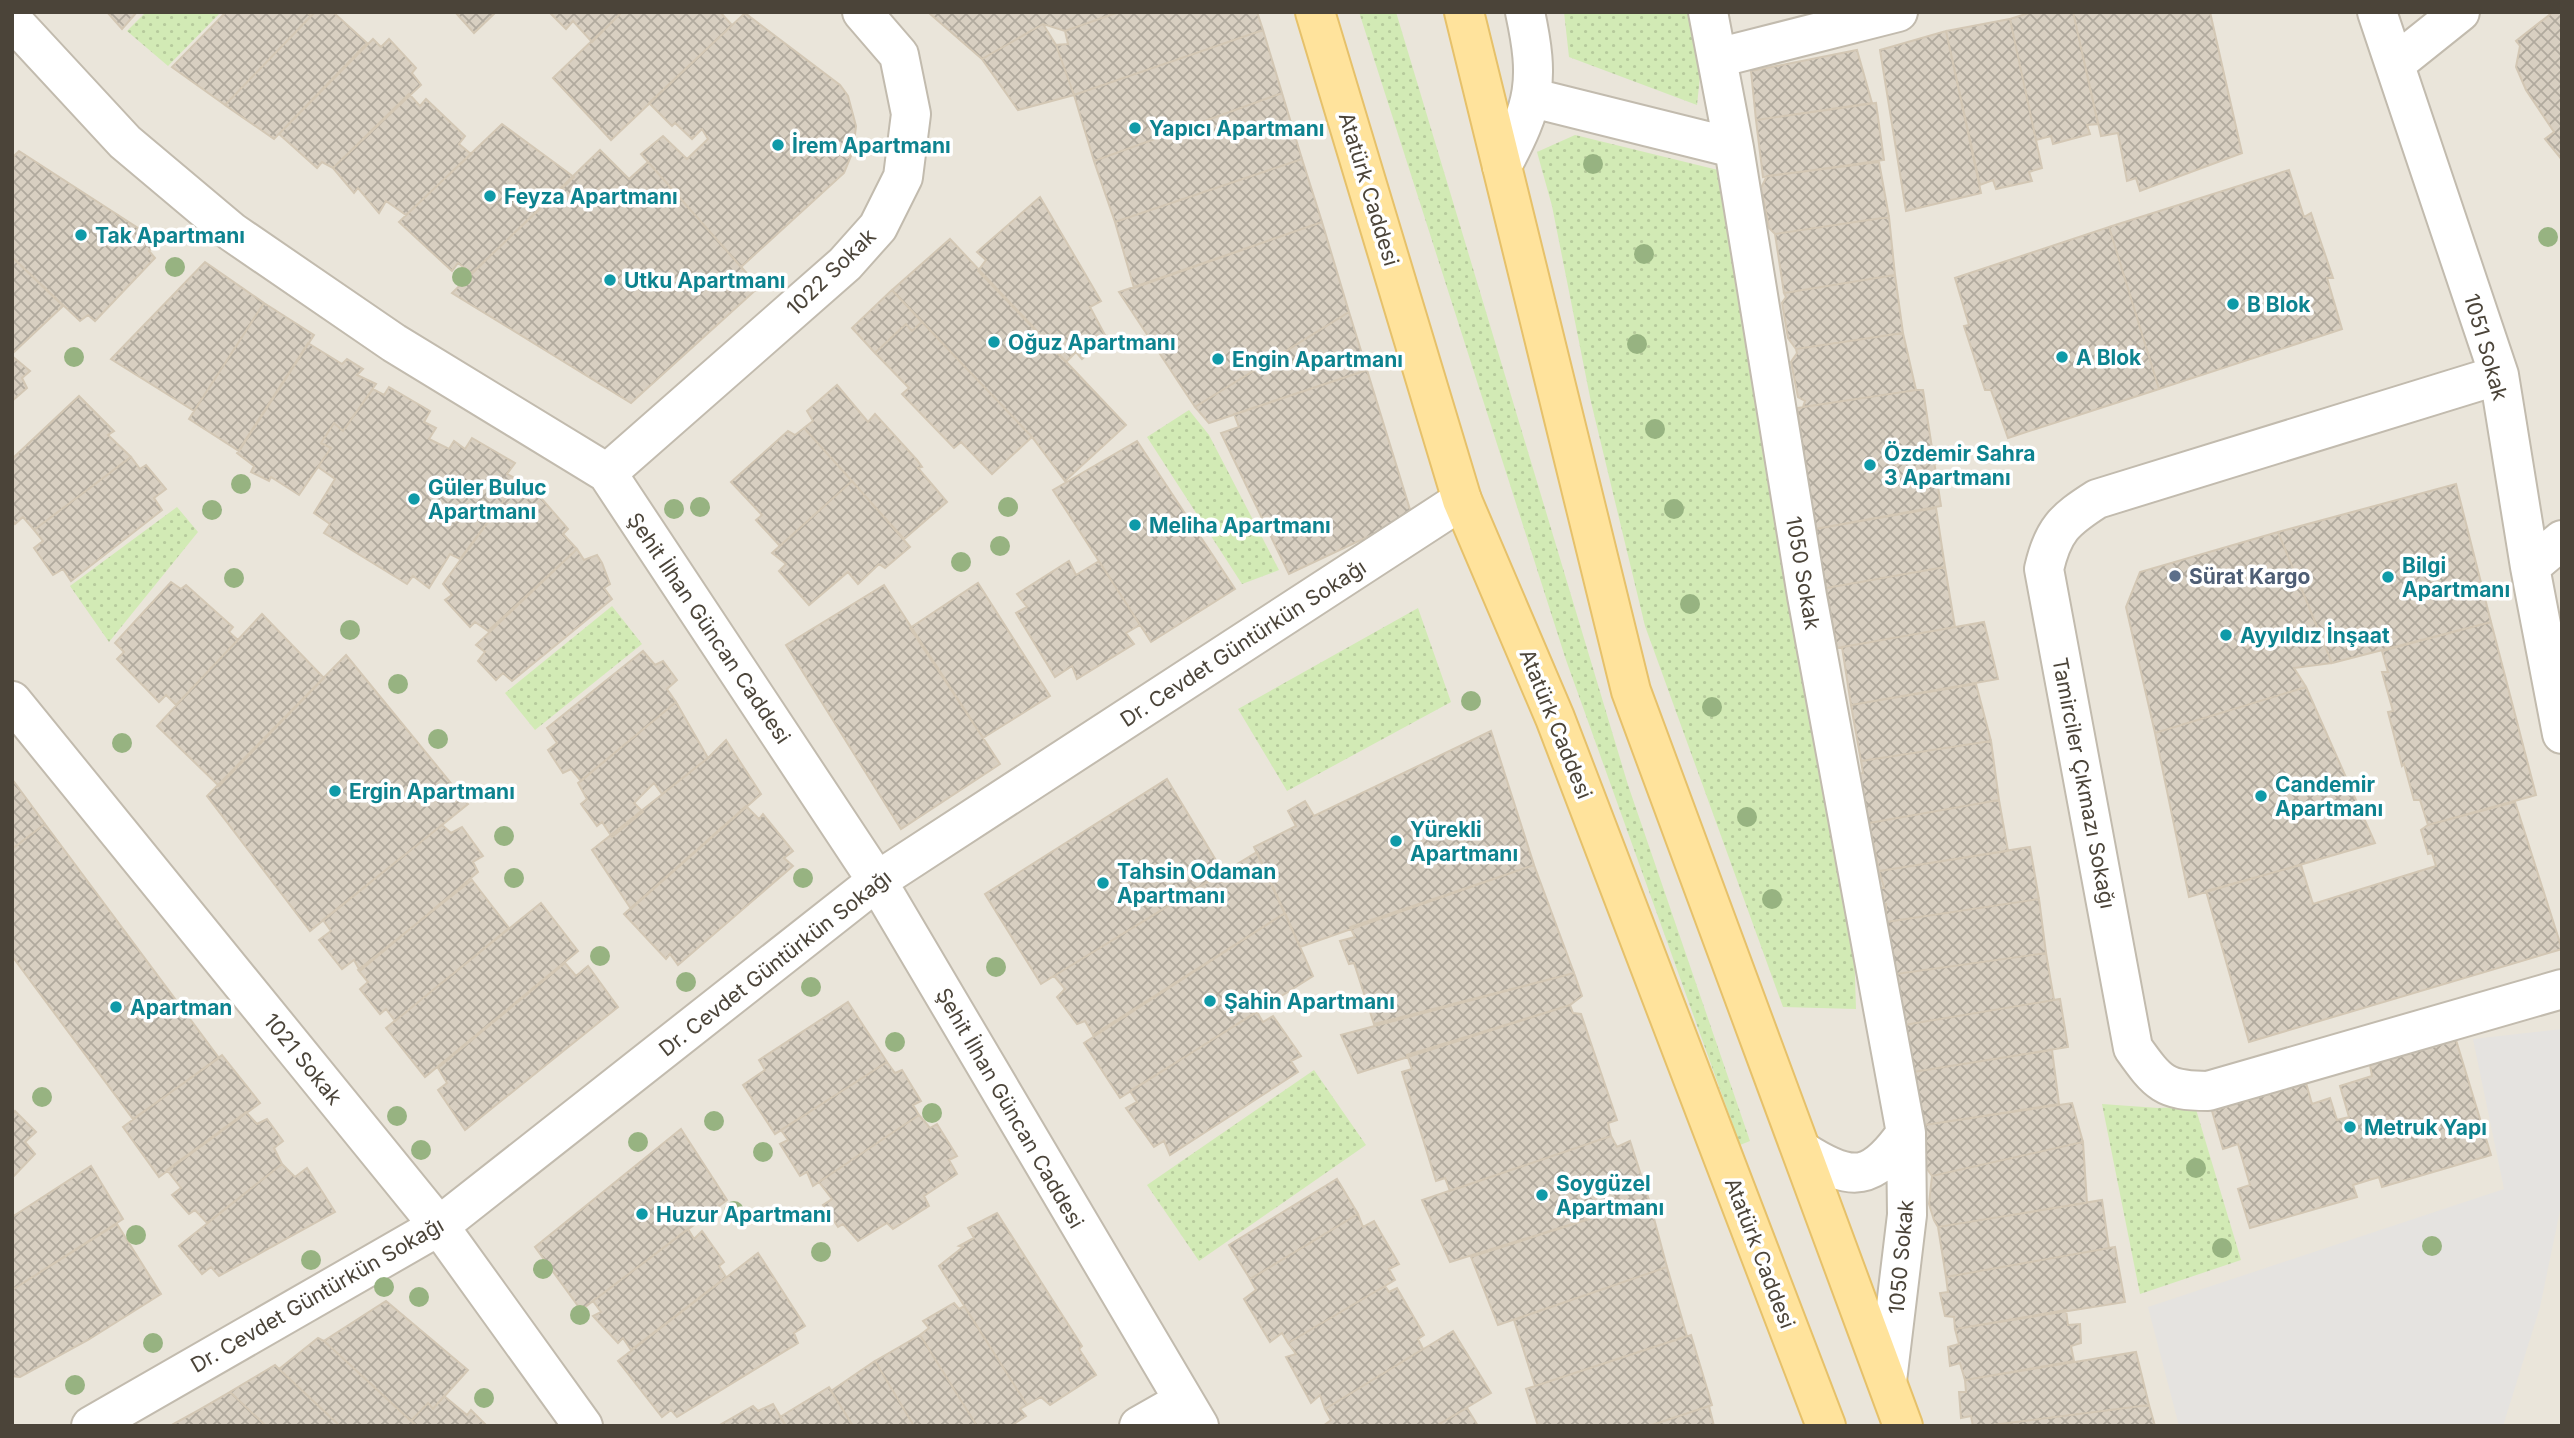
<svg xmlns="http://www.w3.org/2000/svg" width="2574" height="1438" font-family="Inter,sans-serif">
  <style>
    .residential { fill: #eae5da }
    .green { fill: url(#green-dots) }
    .parking { fill: #e5e3e0 }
    .building { fill: url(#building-cross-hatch); stroke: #d3c7b4; stroke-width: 2 }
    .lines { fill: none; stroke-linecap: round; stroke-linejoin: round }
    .minor-casing { stroke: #c2bbae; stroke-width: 42 }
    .major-casing { stroke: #e6c16a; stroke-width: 42 }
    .minor { stroke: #fff; stroke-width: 38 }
    .major { stroke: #ffe39c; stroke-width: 38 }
    .tree { fill: #97b381 }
    .culture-dot { fill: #0f9aa8; stroke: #fff; stroke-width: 2.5 }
    .service-dot { fill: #5c6f8a; stroke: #fff; stroke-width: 2.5 }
    .labels { text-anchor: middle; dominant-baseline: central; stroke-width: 7; stroke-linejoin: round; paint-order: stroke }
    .culture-label { font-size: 21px; font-weight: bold; fill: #0d838f; stroke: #fff; text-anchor: start }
    .street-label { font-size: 21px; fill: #4b4439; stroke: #fff }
    .service-label { font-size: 21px; font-weight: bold; fill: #4e5e75; stroke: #fff; text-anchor: start }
  </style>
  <defs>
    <pattern id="green-dots" width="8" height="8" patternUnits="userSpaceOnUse" patternTransform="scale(1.75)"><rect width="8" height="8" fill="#d2eab5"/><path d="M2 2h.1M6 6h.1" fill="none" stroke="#b6ca9c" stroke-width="1.8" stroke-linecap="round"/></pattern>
    <pattern id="building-cross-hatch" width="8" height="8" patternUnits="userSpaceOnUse" patternTransform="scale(1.75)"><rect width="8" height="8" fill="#d8cfc1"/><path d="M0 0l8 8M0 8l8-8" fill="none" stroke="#b1aa9e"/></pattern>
  </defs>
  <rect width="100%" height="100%" fill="#f6f3ec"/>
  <path class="residential" d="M12,12H2562V1426H12Z"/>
  <path class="green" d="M146,12H221L168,66L127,31Z
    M1359,12H1396L1628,785L1750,1141L1740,1145L1566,660Z
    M1564,12H1694L1703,48L1697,105L1569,57Z
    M1575,135L1718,170L1852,883L1856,1009L1783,1007L1645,626L1591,402L1552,206L1537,152Z
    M1189,410L1209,435L1279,570L1242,584L1147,437Z
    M177,507L198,532L109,642L70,586Z
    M612,606L642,644L535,730L505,693Z
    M1418,608L1451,702L1287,791L1238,709Z
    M1314,1070L1366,1145L1199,1261L1147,1185Z
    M2102,1104L2158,1108L2195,1106L2241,1260L2140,1294Z"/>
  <path class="parking" d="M2562,1029V1201L2540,1307L2503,1426H2179L2148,1307L2504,1189L2473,1039Z"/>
  <path class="building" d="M107,12H137L122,29Z
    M226,12H306L311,16L225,105L172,67Z
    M315,12H333L367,43L274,139L225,105Z
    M455,12H496L474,33Z
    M549,12H622L592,42L573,21L566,29Z
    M622,12H720L732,25L611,140L553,78Z
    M1119,12L1065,31L1043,24L982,59L929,13Z
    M1119,12H1257L1263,30L1074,95L1056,45L1068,44L1065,31Z
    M2032,12H2073L2098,124L2087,125L2090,134L2053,144L2051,136L2036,140L2010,19Z
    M2073,12H2210L2242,153L2140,191L2136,178L2127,181L2118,133L2101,136Z
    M2553,12H2562V160L2545,139L2554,132L2526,90L2516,67L2520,46L2516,41Z
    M745,13L840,85L848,96L856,126L853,151L844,173L741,267L641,154L663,136L687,159L708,139L702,129L692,139L675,123L672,126L649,103Z
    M2010,19L2042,168L2029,172L2032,181L1996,189L1993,180L1980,185L1946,31Z
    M1043,24L1056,45L1074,95L1018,110L982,59Z
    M1263,30L1282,93L1094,161L1074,95Z
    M1946,31L1981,193L1906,211L1880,50Z
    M373,39L381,47L389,39L416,68L412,73L421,85L333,168L322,162L317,168L279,134Z
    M1857,50L1872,103L1756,120L1751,71Z
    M1282,93L1302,159L1115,222L1094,161Z
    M409,94L420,106L426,99L465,136L459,144L471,154L406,215L386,201L379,213L358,188L354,193L333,168Z
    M1876,103L1884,160L1763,177L1756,120Z
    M502,124L574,177L477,268L471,273L458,263L452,271L399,222Z
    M600,150L629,179L648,162L759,287L631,403L452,293Z
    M19,151L158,241L149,251L155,258L95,321L88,315L80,321L12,257V158Z
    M1302,159L1322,222L1134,288L1115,222Z
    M1879,162L1889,217L1775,234L1769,228L1761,188L1767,176Z
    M2289,170L2304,217L2311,213L2333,278H2327L2342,329L2159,389L2109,227Z
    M1040,197L1101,301L1090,307L1106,337L1082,359L1076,352L1066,362L978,271L986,260L977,252Z
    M1889,217L1895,275L1784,293L1775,234Z
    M1322,222L1349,312L1195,407L1119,292Z
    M2109,227L2159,389L2008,438L1991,390H1985L1964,326L1969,325L1955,278Z
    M950,239L1126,425L1065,481L1032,437L892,290Z
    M12,257L63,306L12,354Z
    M205,262L264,303L194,411L111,359Z
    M1895,275L1903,333L1796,349L1788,338L1782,303L1786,297L1784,293Z
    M892,290L922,322L912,331L906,324L875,353L852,328Z
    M264,303L314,335L239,451L189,419Z
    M1349,312L1367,370L1209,423L1195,407Z
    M922,322L1032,437L992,474L961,442L954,448L902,394L909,388L875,353L906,324L912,331Z
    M1903,333L1916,390L1803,407L1805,401L1798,397L1791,362L1797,353L1796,349Z
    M308,343L342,364L347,359L363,369L357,375L376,384L343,431L334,423L321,443L331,448L299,495L271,477L269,481L251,472L254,466L237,453Z
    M12,356L30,371L22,378L27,388L12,401Z
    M1367,370L1412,516L1289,574L1221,433L1239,427L1234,414Z
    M837,385L868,422L875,414L917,460L922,467L918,468L947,502L904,539L804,428L813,421L807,411Z
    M389,387L430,411L424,422L436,428L429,439L449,449L454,441L465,449L472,438L515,463L507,474L519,480L460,559L450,554L429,588L413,576L407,584L324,533L330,524L314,513L335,479L318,467L331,448L321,443L334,423L343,431L373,389L384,395Z
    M1916,390H1923L1941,506L1815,529L1797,408Z
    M79,396L114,431L108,435L131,457L34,530L23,517L15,524L12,520V459Z
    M804,428L852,481L780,546L756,520L762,515L731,482L788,431L795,435Z
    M1137,441L1235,589L1151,642L1053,490Z
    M131,457L140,469L146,465L166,489L154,498L162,510L71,581L63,569L53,575L34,548L43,541L34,530Z
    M852,481L910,547L885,568L879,564L858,584L848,572L809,605L779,571L786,564L772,553Z
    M2456,484L2491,622L2332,663L2278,532Z
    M515,485L527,499L535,491L568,529L563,534L577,549L488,631L475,622L470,627L445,600L452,595L443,584Z
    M1936,508L1945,567L1826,588L1815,529Z
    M2278,532L2332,663L2294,668L2306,687L2155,733L2126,607L2140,572Z
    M577,549L584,560L597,555L602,563L610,584L604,588L612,599L512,681L503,673L496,680L478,661L485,652L476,645Z
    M1069,561L1076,575L1099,561L1140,625L1126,633L1134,644L1077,679L1072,666L1055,677L1016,613L1027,607L1017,594Z
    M1945,567L1955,627L1837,648L1826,588Z
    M171,582L181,589L186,585L233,627L229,632L238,640L176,705L166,695L159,702L117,659L124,652L115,643Z
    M978,583L1050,696L983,738L910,628Z
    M884,585L1000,764L901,829L786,645Z
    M262,614L324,678L219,786L157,726Z
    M1984,622L1998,679L1851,705L1842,647Z
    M2491,622L2536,795L2428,825L2420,800H2414L2404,764L2402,766L2388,712L2393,711L2382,672H2388L2382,651Z
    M643,651L655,665L663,661L677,680L667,689L676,702L581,781L571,769L563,773L548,750L557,743L547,728Z
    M346,655L468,804L310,931L207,796Z
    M1976,684L1991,741L1861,761L1851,705Z
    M2306,687L2375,843L2189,897L2155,733Z
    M676,702L708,758L662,794L654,783L634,803L643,812L612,837L602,822L597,826L581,804L587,799L578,783Z
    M1491,731L1534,865L1300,947L1254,847L1296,826L1288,811L1305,801L1314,816Z
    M726,740L761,794L631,909L592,850L708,758Z
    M1991,741L1999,800L1869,823L1858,774L1863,773L1861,761Z
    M12,779L45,824L12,849Z
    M1167,779L1223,872L1041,984L985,894Z
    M1999,800L2008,851L1879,871L1869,823Z
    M2515,802L2562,949L2249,1042L2206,891L2301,865L2313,904L2436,866L2432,853L2428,854L2421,830L2428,825Z
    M746,806L759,819L763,814L793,851L784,858L793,866L678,965L670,954L666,959L624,914Z
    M45,824L219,1058L133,1119L12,956V849Z
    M442,825L451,833L462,827L483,856L473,862L478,872L360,971L354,960L342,969L319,940L331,931L323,920Z
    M2030,847L2039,899L1886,922V904H1879L1876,888H1884L1879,871Z
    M1257,852L1285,913L1093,1035L1085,1021L1077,1024L1057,997L1065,989L1054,976Z
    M1534,865L1574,973L1374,1024L1354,963L1349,964L1340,941L1355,937L1350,927Z
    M472,880L509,928L395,1021L386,1009L380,1014L360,989L368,982L358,970Z
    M2039,899L2046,953L1896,974L1884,932L1889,931L1886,922Z
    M541,903L578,951L425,1077L386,1028Z
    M1285,913L1313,976L1120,1098L1084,1043Z
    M2046,953L2054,1000L1904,1025L1896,974Z
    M565,963L576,976L588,966L618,1007L465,1130L438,1090L447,1083L438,1068Z
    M1574,973L1582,996L1570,1005L1358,1073L1341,1035Z
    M2060,999L2068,1047L1913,1072L1904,1025Z
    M848,1002L887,1062L775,1134L743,1085L765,1070L759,1060Z
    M1570,1005L1573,1013L1581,1014L1617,1120L1608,1123L1611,1136L1450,1191L1445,1178L1436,1181L1402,1072L1412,1069L1407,1055Z
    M1257,1012L1263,1022L1273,1016L1301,1056L1291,1061L1298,1072L1170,1155L1164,1141L1154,1147L1126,1108L1137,1102L1130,1091Z
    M2456,1040L2491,1155L2382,1187L2379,1177L2353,1185L2357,1197L2250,1228L2238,1189L2250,1185L2238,1144L2223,1149L2212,1111L2306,1083L2312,1104L2330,1098L2337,1120L2349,1117L2340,1086L2372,1076L2370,1065Z
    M2052,1050L2059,1104L1918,1126L1913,1072Z
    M222,1055L260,1103L159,1177L123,1127Z
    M887,1062L895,1073L902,1070L921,1101L913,1105L919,1115L813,1186L807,1172L800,1176L780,1144L788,1140L781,1130Z
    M2072,1103L2083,1142L1932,1176L1925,1166L1918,1126Z
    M15,1111L36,1132L25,1142L35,1154L12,1178V1114Z
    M246,1112L257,1124L267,1119L283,1141L274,1148L282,1164L207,1223L195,1210L189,1214L172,1195L181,1188L167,1170Z
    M919,1115L930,1128L937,1124L957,1156L949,1160L957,1174L924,1196L929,1206L893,1229L887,1223L858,1241L843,1224L838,1227L823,1205L832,1199L819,1182Z
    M681,1129L727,1200L581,1310L535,1247Z
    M1611,1136L1617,1147L1630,1141L1649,1200L1450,1262L1422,1200Z
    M2083,1142L2087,1203L1938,1227L1934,1220L1929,1204L1932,1176Z
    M282,1164L295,1177L307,1168L335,1212L219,1276L211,1267L202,1274L179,1246Z
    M91,1166L123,1219L12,1290V1217Z
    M1337,1179L1358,1214L1250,1279L1229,1245Z
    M1649,1200L1667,1267L1498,1325L1471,1257Z
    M2102,1200L2109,1248L1946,1277L1938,1227Z
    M997,1213L1082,1346L1079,1349L1096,1375L1050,1405L1041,1397L1027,1405L939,1266L963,1247L959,1246L974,1238L968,1228Z
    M1358,1214L1363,1227L1374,1221L1399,1264L1389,1269L1395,1280L1288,1343L1282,1333L1270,1342L1244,1299L1256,1290L1250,1279Z
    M117,1224L161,1294L88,1340L20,1377L12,1376V1290Z
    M688,1229L694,1239L702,1231L724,1262L719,1266L726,1277L631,1350L623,1338L618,1343L593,1316L601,1312L593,1301Z
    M2115,1247L2125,1302L1955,1329L1954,1317L1945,1316L1940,1293L1948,1292L1946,1277Z
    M758,1253L805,1326L794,1333L798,1343L677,1417L671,1410L662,1417L618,1361Z
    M1667,1267L1687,1336L1535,1386L1514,1320Z
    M1385,1286L1389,1292L1397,1288L1424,1335L1418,1339L1423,1349L1325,1409L1320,1395L1311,1403L1286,1357L1296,1354L1288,1343Z
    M386,1301L468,1370L433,1409L428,1403L411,1421L324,1341Z
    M954,1303L959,1309L964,1306L1027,1405L1020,1409L1026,1416L1011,1426H977L920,1335L929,1328L923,1321Z
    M2066,1310L2068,1325L2080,1324L2081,1343L2071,1346L2074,1361L1965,1380L1960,1363L1950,1366L1948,1347L1959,1344L1955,1329Z
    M1453,1331L1491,1393L1436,1426H1323L1331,1420L1325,1409Z
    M920,1335L977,1426H914L875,1361Z
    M1691,1335L1712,1405L1649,1426H1538L1526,1389Z
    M318,1338L324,1341L417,1426H340L279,1369Z
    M2136,1352L2149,1405L1984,1426H1973L1971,1416L1961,1418L1959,1392H1966L1965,1380Z
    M875,1361L914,1426H853L831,1391Z
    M275,1365L279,1369L340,1426H266L230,1392Z
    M829,1387L853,1426H786L780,1417Z
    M230,1392L266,1426H170L199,1410Z
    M444,1396L467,1415L471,1410L487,1426H417L411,1421L428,1403L433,1409Z
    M773,1404L786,1426H718L753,1406L758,1411Z
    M2149,1405L2155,1426H1984Z
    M1709,1406L1714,1426H1649Z
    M1467,1408L1478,1426H1436Z"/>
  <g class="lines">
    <defs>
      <path id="minor" d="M1708,12L1734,148L1807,596L1906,1133L1907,1215L1887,1381
        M2377,12L2499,375L2530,567L2562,734
        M12,20L125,142L232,232L394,343L607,473L877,881L1199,1426
        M1717,58L1898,12
        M2395,64L2460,12
        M1533,98L1734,148
        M1502,166C1535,105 1540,81 1525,12
        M2499,375L2097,499C2064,520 2053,530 2044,569L2133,1048C2158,1083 2164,1091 2208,1091L2562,989
        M607,473L845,264L878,227L903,177L911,114L899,55L862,12
        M2530,567L2562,540
        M12,701L439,1226L583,1426
        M1804,1152C1853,1183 1872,1181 1906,1133
        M91,1426L439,1226L877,881L1462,500
        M1139,1426L1183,1401"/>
      <path id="major" d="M1315,12L1462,500L1555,718L1826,1426
        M1464,12L1631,691L1903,1426"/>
    </defs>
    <use href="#minor" class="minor-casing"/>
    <use href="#major" class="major-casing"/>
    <use href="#minor" class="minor"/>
    <use href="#major" class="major"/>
  </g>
  <g class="tree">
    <circle cx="1593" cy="164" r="10"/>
    <circle cx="2548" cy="237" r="10"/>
    <circle cx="1644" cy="254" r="10"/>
    <circle cx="175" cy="267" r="10"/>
    <circle cx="462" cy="277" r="10"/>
    <circle cx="1637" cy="344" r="10"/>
    <circle cx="74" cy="357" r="10"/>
    <circle cx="1655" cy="429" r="10"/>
    <circle cx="241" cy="484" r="10"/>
    <circle cx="700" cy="507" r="10"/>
    <circle cx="1008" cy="507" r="10"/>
    <circle cx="674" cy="509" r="10"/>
    <circle cx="1674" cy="509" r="10"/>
    <circle cx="212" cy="510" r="10"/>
    <circle cx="1000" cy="546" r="10"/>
    <circle cx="961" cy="562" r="10"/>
    <circle cx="234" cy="578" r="10"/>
    <circle cx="1690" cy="604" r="10"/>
    <circle cx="350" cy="630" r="10"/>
    <circle cx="398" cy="684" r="10"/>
    <circle cx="1471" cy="701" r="10"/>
    <circle cx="1712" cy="707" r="10"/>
    <circle cx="438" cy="739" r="10"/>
    <circle cx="122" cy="743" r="10"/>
    <circle cx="1747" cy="817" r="10"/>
    <circle cx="504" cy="836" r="10"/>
    <circle cx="514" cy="878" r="10"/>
    <circle cx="803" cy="878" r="10"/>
    <circle cx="1772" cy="899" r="10"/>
    <circle cx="600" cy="956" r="10"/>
    <circle cx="996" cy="967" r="10"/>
    <circle cx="686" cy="982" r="10"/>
    <circle cx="811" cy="987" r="10"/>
    <circle cx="895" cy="1042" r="10"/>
    <circle cx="42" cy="1097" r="10"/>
    <circle cx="932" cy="1113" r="10"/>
    <circle cx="397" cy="1116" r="10"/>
    <circle cx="714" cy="1121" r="10"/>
    <circle cx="638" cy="1142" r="10"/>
    <circle cx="421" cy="1150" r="10"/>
    <circle cx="763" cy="1152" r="10"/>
    <circle cx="2196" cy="1168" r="10"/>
    <circle cx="734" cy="1211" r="10"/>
    <circle cx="136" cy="1235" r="10"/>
    <circle cx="2432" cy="1246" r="10"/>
    <circle cx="2222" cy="1248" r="10"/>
    <circle cx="821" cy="1252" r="10"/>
    <circle cx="311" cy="1260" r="10"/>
    <circle cx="543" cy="1269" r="10"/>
    <circle cx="384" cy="1287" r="10"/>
    <circle cx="419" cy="1297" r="10"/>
    <circle cx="580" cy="1315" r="10"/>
    <circle cx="153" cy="1343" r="10"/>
    <circle cx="75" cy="1385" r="10"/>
    <circle cx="484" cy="1398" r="10"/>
  </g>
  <g class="culture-dot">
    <circle cx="1135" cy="128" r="7"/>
    <circle cx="778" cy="145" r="7"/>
    <circle cx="490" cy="196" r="7"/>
    <circle cx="81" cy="235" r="7"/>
    <circle cx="610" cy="280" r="7"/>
    <circle cx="2233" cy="304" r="7"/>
    <circle cx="994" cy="342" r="7"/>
    <circle cx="2062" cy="357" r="7"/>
    <circle cx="1218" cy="359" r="7"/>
    <circle cx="1870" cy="465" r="7"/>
    <circle cx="414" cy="499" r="7"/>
    <circle cx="1135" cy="525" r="7"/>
    <circle cx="2388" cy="577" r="7"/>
    <circle cx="2226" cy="635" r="7"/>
    <circle cx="335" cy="791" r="7"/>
    <circle cx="2261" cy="796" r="7"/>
    <circle cx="1396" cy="841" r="7"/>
    <circle cx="1103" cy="883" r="7"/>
    <circle cx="1210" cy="1001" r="7"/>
    <circle cx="116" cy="1007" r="7"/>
    <circle cx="2350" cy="1127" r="7"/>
    <circle cx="1542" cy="1195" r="7"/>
    <circle cx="642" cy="1214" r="7"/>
  </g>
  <circle class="service-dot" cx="2175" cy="576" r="7"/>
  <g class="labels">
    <g class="culture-label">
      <text x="1149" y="128">Yapıcı Apartmanı</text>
      <text x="792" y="145">İrem Apartmanı</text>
      <text x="504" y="196">Feyza Apartmanı</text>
      <text x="95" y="235">Tak Apartmanı</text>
      <text x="624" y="280">Utku Apartmanı</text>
      <text x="2247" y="304">B Blok</text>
      <text x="1008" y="342">Oğuz Apartmanı</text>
      <text x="2076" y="357">A Blok</text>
      <text x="1232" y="359">Engin Apartmanı</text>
      <text x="1884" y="453">Özdemir Sahra<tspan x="1884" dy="24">3 Apartmanı</tspan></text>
      <text x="428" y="487">Güler Buluc<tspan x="428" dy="24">Apartmanı</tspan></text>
      <text x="1149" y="525">Meliha Apartmanı</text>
      <text x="2402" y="565">Bilgi<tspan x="2402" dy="24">Apartmanı</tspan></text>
      <text x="2240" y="635">Ayyıldız İnşaat</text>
      <text x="2275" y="784">Candemir<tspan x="2275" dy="24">Apartmanı</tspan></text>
      <text x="349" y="791">Ergin Apartmanı</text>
      <text x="1410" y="829">Yürekli<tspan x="1410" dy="24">Apartmanı</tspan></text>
      <text x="1117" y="871">Tahsin Odaman<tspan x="1117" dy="24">Apartmanı</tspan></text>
      <text x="1224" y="1001">Şahin Apartmanı</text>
      <text x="130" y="1007">Apartman</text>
      <text x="2364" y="1127">Metruk Yapı</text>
      <text x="1556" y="1183">Soygüzel<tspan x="1556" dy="24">Apartmanı</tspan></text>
      <text x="656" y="1214">Huzur Apartmanı</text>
    </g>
    <g class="street-label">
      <text transform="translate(1369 189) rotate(73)">Atatürk Caddesi</text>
      <text transform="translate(831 272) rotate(-44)">1022 Sokak</text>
      <text transform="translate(2486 347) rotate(74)">1051 Sokak</text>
      <text transform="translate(1803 573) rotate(80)">1050 Sokak</text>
      <text transform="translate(709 628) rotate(56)">Şehit İlhan Güncan Caddesi</text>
      <text transform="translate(1243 643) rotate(-33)">Dr. Cevdet Güntürkün Sokağı</text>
      <text transform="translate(1556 724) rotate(68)">Atatürk Caddesi</text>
      <text transform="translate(2084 783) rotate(79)">Tamirciler Çıkmazı Sokağı</text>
      <text transform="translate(775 963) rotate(-38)">Dr. Cevdet Güntürkün Sokağı</text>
      <text transform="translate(303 1059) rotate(51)">1021 Sokak</text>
      <text transform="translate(1010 1108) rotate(60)">Şehit İlhan Güncan Caddesi</text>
      <text transform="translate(1760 1253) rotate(69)">Atatürk Caddesi</text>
      <text transform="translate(1901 1257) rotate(-85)">1050 Sokak</text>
      <text transform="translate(317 1295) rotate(-30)">Dr. Cevdet Güntürkün Sokağı</text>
    </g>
    <g class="service-label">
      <text x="2189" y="576">Sürat Kargo</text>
    </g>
  </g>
  <rect width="2574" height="1438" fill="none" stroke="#4b4439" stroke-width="28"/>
</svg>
